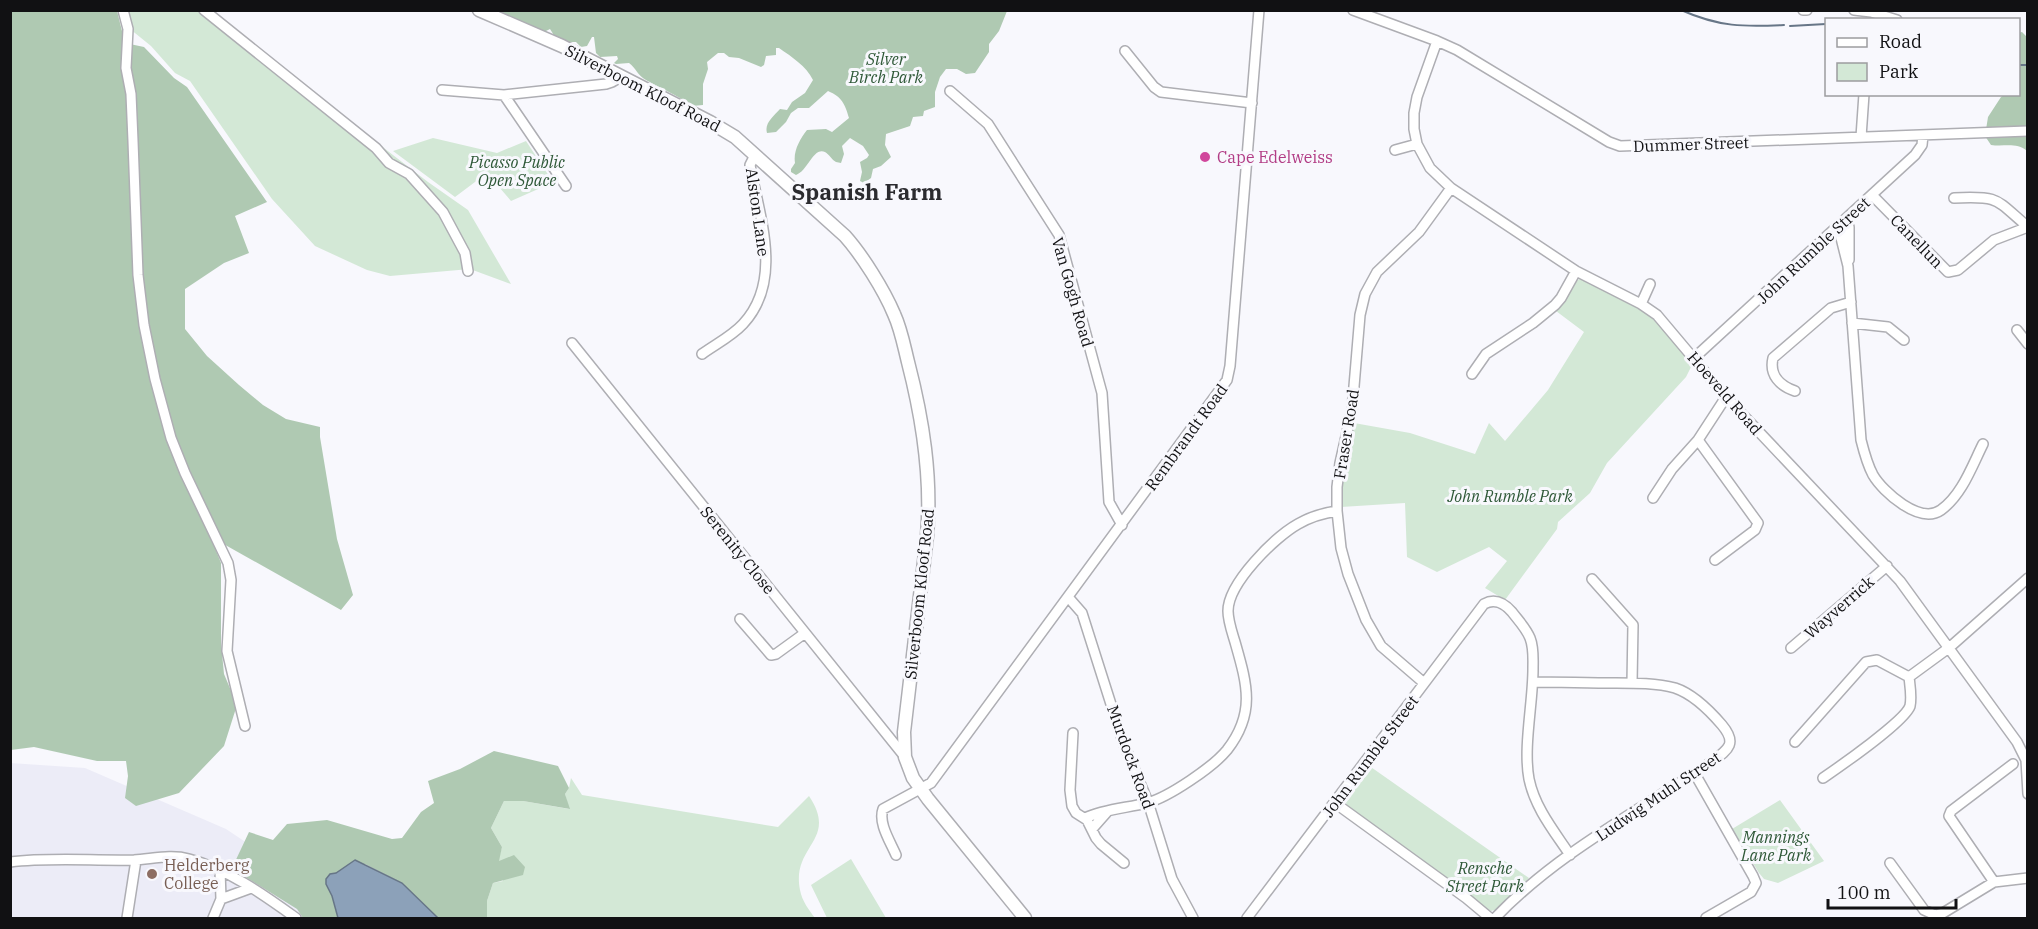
<svg xmlns="http://www.w3.org/2000/svg" width="2038" height="929" font-family="'IBM Plex Serif',serif">
  <style>
    .built { fill: #ececf7 }
    .green { fill: #d3e8d6 }
    .forest { fill: #afc9b2 }
    .water { fill: #8ca1b9; stroke: #677687; stroke-width: 1.5 }
    .lines { fill: none; stroke-linecap: round; stroke-linejoin: round }
    .stream { stroke: #677687; stroke-width: 2 }
    .street-casing { stroke: #aeaeb3; stroke-width: 12 }
    .secondary-casing { stroke: #aeaeb3; stroke-width: 15 }
    .street { stroke: #fff; stroke-width: 9 }
    .secondary { stroke: #fff; stroke-width: 12 }
    .hotel-dot { fill: #d1479c; stroke: #f8f8fd; stroke-width: 2 }
    .education-dot { fill: #8d6e63; stroke: #f8f8fd; stroke-width: 2 }
    .labels { text-anchor: middle; dominant-baseline: central; stroke-width: 6; stroke-linejoin: round; paint-order: stroke }
    .park-label { font-size: 16px; font-style: italic; fill: #2e5837; stroke: #f8f8fd }
    .street-label { font-size: 16px; fill: #111113; stroke: #f8f8fd }
    .hotel-label { font-size: 16px; fill: #b23c85; stroke: #f8f8fd; text-anchor: start }
    .education-label { font-size: 16px; fill: #785e54; stroke: #f8f8fd; text-anchor: start }
    .district-label { font-size: 22px; font-weight: bold; fill: #2b2b2f; stroke: #f8f8fd }
  </style>
  <rect width="100%" height="100%" fill="#f8f8fd"/>
  <path class="built" d="M10,763L85,768L226,829L360,918H11Z"/>
  <path class="green" d="M117,11H206L428,182L468,210L511,284L470,269L390,276L367,270L315,246L272,199L190,81L175,73L151,46L130,29Z
    M433,138L497,153L526,141L549,176L545,186L511,201L487,173L455,197L393,151Z
    M1583,278C1606,290 1635,300 1654,317C1669,331 1681,348 1692,365L1686,377L1607,463L1590,493L1558,522L1557,529L1505,600L1485,588L1507,561L1489,547L1437,572L1407,557L1405,503L1341,507L1344,467L1354,423L1410,433L1475,454L1489,423L1505,441L1548,390L1584,332L1556,311C1565,301 1569,281 1583,278Z
    M1368,765L1529,878L1498,909L1491,911L1486,909L1348,807L1345,801L1346,795Z
    M571,778L582,795L778,827L809,796C839,841 791,845 800,890C802,901 809,910 815,918H487V901L493,883L503,881L498,861L502,847L491,828L504,801H523L569,809L565,794L569,788Z
    M1780,800L1824,861L1778,883L1764,879L1759,873L1732,829Z
    M851,859L886,918H827L811,885Z"/>
  <path class="forest" d="M10,11H117L125,43L144,47L174,78L187,87L267,202L235,216L249,253L224,263L185,289V329L207,356L239,385L263,405L286,419L320,427V437L337,539L353,595L341,610L220,542L213,543L221,563V643L224,674L237,705L224,746L179,793L136,806L125,798L128,776L126,761H97L34,747L11,750Z
    M490,11H1007L999,31L989,44V52L975,73L966,74L957,69H946L940,77L935,92V107L924,111L923,116L913,117L910,126L886,134L885,145L891,157L881,166L873,169L871,178L864,183L860,181L862,172L860,162L867,158L869,155L863,146L850,138L842,146L844,154L841,163L836,162C832,160 829,154 825,152C813,147 808,171 796,175L791,172V169L795,163C793,151 800,139 807,130L826,129L832,132L849,118C845,104 842,97 828,91L809,108H798L791,113L786,122L776,132L767,133C764,123 774,116 780,109L787,110L792,102L805,93L813,80C806,66 792,57 779,48H776V55L766,56L764,65L761,67L739,58L729,57L724,53H718L707,62L708,69L703,84V105L692,106C677,95 662,89 646,80C638,76 636,68 629,63L616,64L614,63L618,59L617,56L600,57L596,53L594,37H592L587,46L581,47L576,42H565L555,37L550,29L544,32Z
    M2022,32L2027,37V151C2017,142 2004,147 1991,145L1985,136L1988,117L2001,97L2004,95L2018,94V33Z
    M494,751L558,766L569,788L565,794L570,809L523,801H504L491,828L502,847L499,861L514,855L525,867L523,875L493,883L487,901V918H438L402,883L365,864L332,896L338,918H303L297,909L236,871L233,866L249,832L273,840L287,824L327,820L392,839L402,838L421,812L434,803L428,781L460,769Z"/>
  <path class="water" d="M355,860L402,883L438,918H338L332,896L326,884V879L330,874L336,873Z"/>
  <g class="lines">
    <path class="stream" d="M1681,10C1719,27 1744,27 1784,25
      M1790,26L1826,24
      M2018,65H2028"/>
    <defs>
      <path id="street" d="M123,10L128,29L126,68L131,94L133,141L138,275L144,325L155,379L171,438L185,473L228,563L231,580L227,651L245,726
        M204,10L376,148L389,163L409,174L443,212L465,253L468,271
        M1353,10L1437,41L1457,50L1609,142L1620,146L2028,131
        M1803,10H1807
        M1854,10L1871,12L1897,20
        M1437,41L1417,97L1414,113V129L1417,144L1430,168L1451,188L1576,271L1641,304L1657,315L1726,397L1900,581L2017,742L2026,760L2028,794
        M1125,51L1154,87L1161,92L1252,103
        M442,90L504,95L606,84L612,82L622,76
        M950,91L988,124L1059,235L1102,393L1109,502L1122,525
        M504,95L566,186
        M1861,137L1864,94
        M1395,150L1417,144
        M1872,195L1948,272L1958,270L1994,240L2028,227
        M1954,198C2000,196 1994,198 2028,227
        M1845,220L1849,227V260
        M1835,229L1840,234L1848,266L1861,440C1864,452 1867,464 1873,475C1883,492 1920,525 1941,510C1962,495 1972,466 1983,444
        M1641,304L1650,284
        M1852,323L1888,327L1904,340
        M2017,330L2028,344
        M572,343L905,757
        M702,354C716,344 732,336 743,324C784,280 759,216 750,165L755,155
        M1693,359L1915,155L1922,145L1923,135
        M1472,374L1486,354L1533,323L1555,305L1561,298L1576,271
        M1795,391C1780,386 1769,375 1773,358L1831,308L1851,302
        M1698,440L1758,523L1755,530L1715,560
        M1653,498L1672,469L1698,440L1726,397
        M1592,579L1633,625L1632,683
        M1068,597L1082,613L1123,742L1148,802L1172,879L1193,918
        M740,619L771,655L776,654L805,633
        M1791,648L1887,566
        M1909,677L1950,647L2028,578
        M1424,683L1381,646L1366,620L1348,574L1341,548L1337,511V487L1340,463L1352,410L1360,315L1365,294L1377,272L1419,232L1451,188
        M1073,733L1070,790L1072,806L1076,813L1087,820L1096,838L1101,844L1124,863
        M1795,742L1866,662L1877,660L1909,677
        M1695,774L1753,876L1756,883L1751,892L1706,918
        M1823,778C1839,767 1905,721 1910,706C1912,697 1910,686 1909,677
        M1335,803L1466,898L1490,918
        M1085,818C1104,809 1127,808 1147,803C1169,797 1213,767 1227,750C1256,713 1247,684 1235,642C1232,632 1228,621 1228,611C1228,583 1275,537 1298,524C1310,517 1323,513 1337,511
        M1092,829L1107,812
        M896,855C890,841 878,823 883,809L931,783L1227,380L1230,366L1259,10
        M10,862C51,857 93,861 134,860C152,859 171,854 189,859C228,869 264,895 296,918
        M1890,863L1924,910L1935,915L1943,913L1994,882L2028,878
        M1994,882L1949,816L1951,811L2013,764
        M221,899L251,888
        M127,918L136,860
        M213,918L221,899L220,870
        M1247,918L1484,604C1495,598 1504,603 1512,612C1518,620 1526,628 1530,638C1534,648 1533,659 1533,669C1533,703 1523,747 1529,779C1535,808 1554,831 1570,855
        M1495,918C1557,853 1639,811 1713,761C1729,749 1737,743 1722,725C1710,711 1693,694 1675,688C1657,683 1635,683 1616,683C1588,683 1561,682 1533,682"/>
      <path id="secondary" d="M479,10L562,46L710,122L735,137L845,236C862,255 884,290 894,314C901,329 904,346 908,362C923,420 932,477 927,536L904,732L905,757L913,778L928,799L1025,918"/>
    </defs>
    <use href="#street" class="street-casing"/>
    <use href="#secondary" class="secondary-casing"/>
    <use href="#street" class="street"/>
    <use href="#secondary" class="secondary"/>
  </g>
  <circle class="hotel-dot" cx="1205" cy="157" r="6"/>
  <circle class="education-dot" cx="152" cy="874" r="6"/>
  <g class="labels">
    <g class="park-label">
      <text x="886" y="59">Silver<tspan x="886" dy="18">Birch Park</tspan></text>
      <text x="517" y="162">Picasso Public<tspan x="517" dy="18">Open Space</tspan></text>
      <text x="1510" y="496">John Rumble Park</text>
      <text x="1776" y="837">Mannings<tspan x="1776" dy="18">Lane Park</tspan></text>
      <text x="1485" y="868">Rensche<tspan x="1485" dy="18">Street Park</tspan></text>
    </g>
    <g class="street-label">
      <text transform="translate(643 88) rotate(27)">Silverboom Kloof Road</text>
      <text transform="translate(1691 144) rotate(-2)">Dummer Street</text>
      <text transform="translate(758 212) rotate(82)">Alston Lane</text>
      <text transform="translate(1917 241) rotate(46)">Canellun</text>
      <text transform="translate(1813 250) rotate(-43)">John Rumble Street</text>
      <text transform="translate(1073 292) rotate(74)">Van Gogh Road</text>
      <text transform="translate(1725 393) rotate(49)">Hoeveld Road</text>
      <text transform="translate(1346 434) rotate(-81)">Fraser Road</text>
      <text transform="translate(1186 437) rotate(-54)">Rembrandt Road</text>
      <text transform="translate(738 550) rotate(51)">Serenity Close</text>
      <text transform="translate(919 594) rotate(-84)">Silverboom Kloof Road</text>
      <text transform="translate(1839 607) rotate(-41)">Wayverrick</text>
      <text transform="translate(1370 756) rotate(-53)">John Rumble Street</text>
      <text transform="translate(1131 757) rotate(70)">Murdock Road</text>
      <text transform="translate(1658 796) rotate(-34)">Ludwig Muhl Street</text>
    </g>
    <g class="hotel-label">
      <text x="1217" y="157">Cape Edelweiss</text>
    </g>
    <g class="education-label">
      <text x="164" y="865">Helderberg<tspan x="164" dy="18">College</tspan></text>
    </g>
    <g class="district-label">
      <text x="867" y="191">Spanish Farm</text>
    </g>
  </g>
  <rect width="2038" height="929" fill="none" stroke="#111113" stroke-width="24"/>
  <rect x="1825" y="18" width="195" height="78" fill="#f8f8fd" stroke="#9c9c9f" stroke-width="1.5"/>
  <rect x="1837" y="38" width="30" height="9" fill="#ffffff" stroke="#9c9c9f" stroke-width="1.5"/>
  <text x="1879" y="48" font-size="18" fill="#111113">Road</text>
  <rect x="1837" y="63" width="30" height="18" fill="#d3e8d6" stroke="#9c9c9f" stroke-width="1.5"/>
  <text x="1879" y="78" font-size="18" fill="#111113">Park</text>
  <path d="M1828 899v9h128v-9" fill="none" stroke="#111113" stroke-width="3"/>
  <text x="1837" y="899" font-size="18" fill="#111113" stroke="#f8f8fd" stroke-width="4.5" paint-order="stroke">100 m</text>
</svg>
